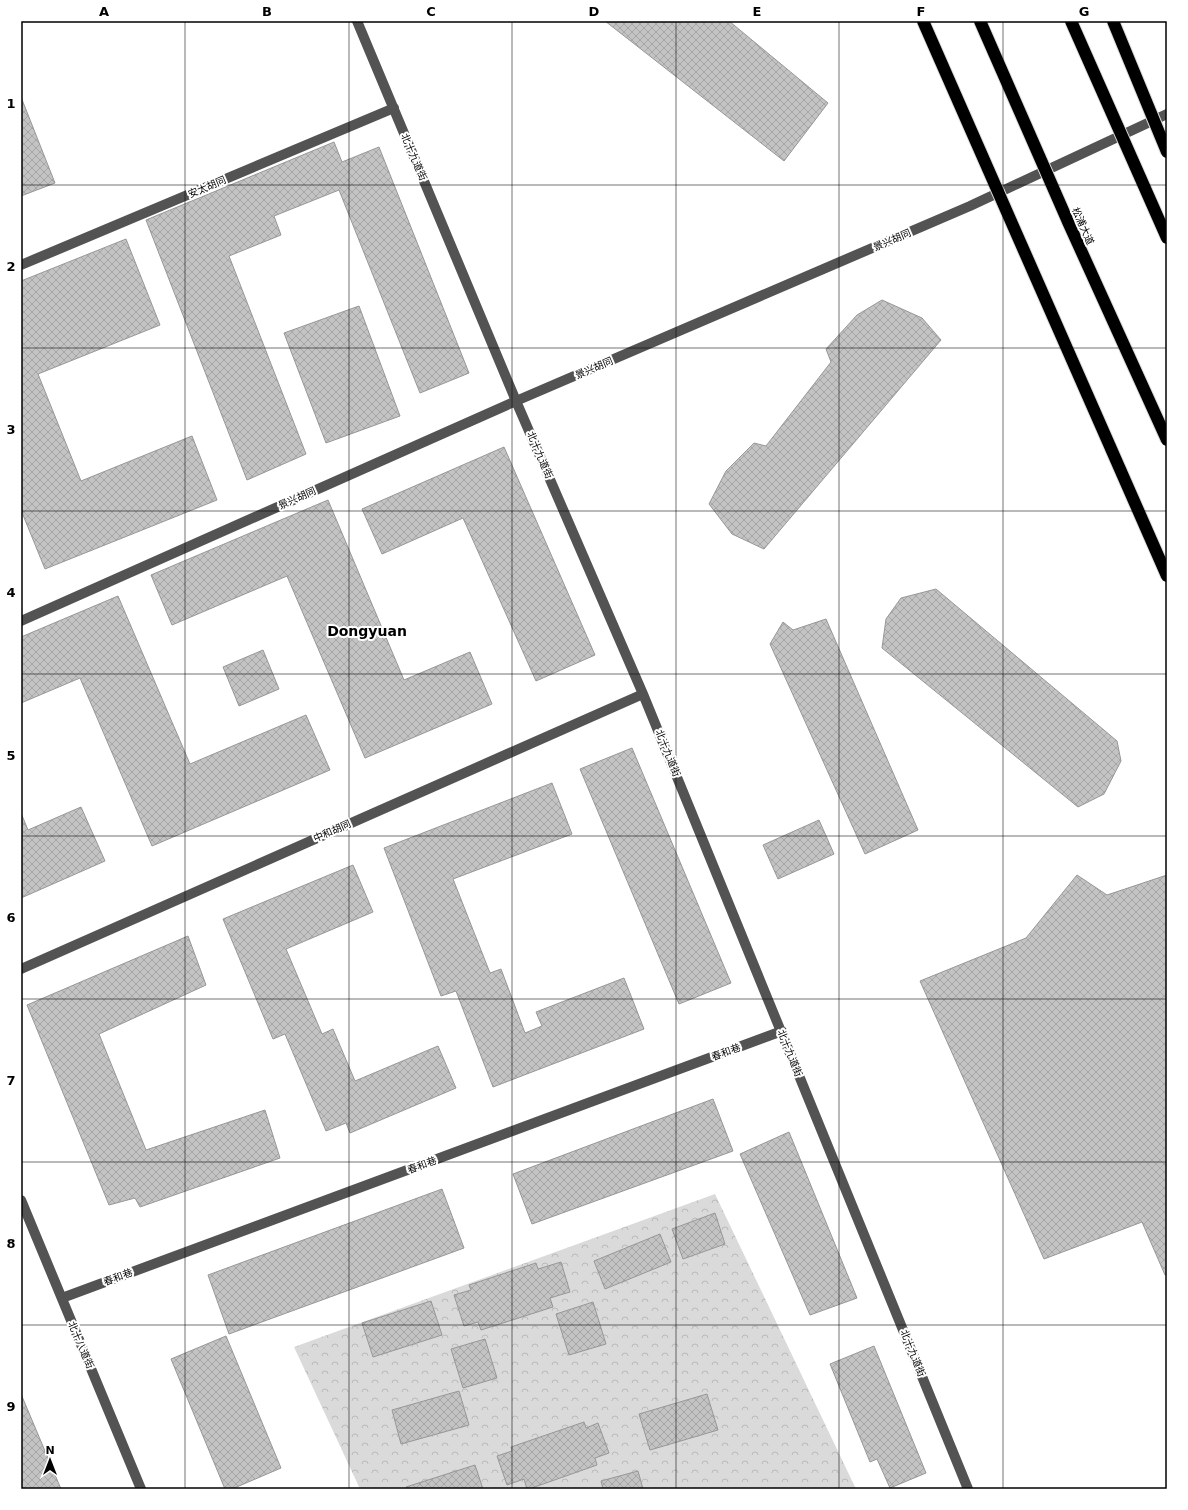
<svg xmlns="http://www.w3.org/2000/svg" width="1188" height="1510" font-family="'DejaVu Sans','Noto Sans SC',sans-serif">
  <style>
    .park { fill: url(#park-crowns) }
    .building { fill: url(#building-cross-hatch); stroke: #979797 }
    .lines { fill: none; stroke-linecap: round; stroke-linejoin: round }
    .minor { stroke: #535353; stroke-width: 10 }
    .highway-bridge-casing { stroke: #dbdbdb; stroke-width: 14; stroke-linecap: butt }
    .highway-bridge { stroke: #000; stroke-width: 12 }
    .grid { fill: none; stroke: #000; stroke-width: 1; stroke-opacity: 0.55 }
    .labels { text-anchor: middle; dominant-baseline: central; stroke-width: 4; stroke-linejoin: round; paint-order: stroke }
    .street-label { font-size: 10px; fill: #000; stroke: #fff }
    .district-label { font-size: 14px; font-weight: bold; fill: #000; stroke: #fff }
    .neatline { fill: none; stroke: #000; stroke-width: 1.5 }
    .grid-label { font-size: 13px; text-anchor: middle; font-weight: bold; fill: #000 }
  </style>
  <defs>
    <pattern id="park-crowns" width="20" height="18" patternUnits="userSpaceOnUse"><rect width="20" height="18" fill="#dadada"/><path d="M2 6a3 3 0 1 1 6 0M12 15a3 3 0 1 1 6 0" fill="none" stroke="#b9b9b9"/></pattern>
    <pattern id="building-cross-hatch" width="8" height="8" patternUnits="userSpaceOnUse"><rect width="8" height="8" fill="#c3c3c3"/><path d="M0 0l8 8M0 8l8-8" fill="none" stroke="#a6a6a6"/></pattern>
  </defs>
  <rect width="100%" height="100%" fill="#fff"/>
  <path class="park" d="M715,1194L856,1489H360L294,1347Z"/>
  <path class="building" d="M605,21H729L828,103L784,161Z
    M21,97L55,183L21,196Z
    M334,142L342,162L379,147L469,373L420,393L339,190L274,216L281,235L229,256L306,454L247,480L146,220Z
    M126,239L160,325L38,374L81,481L192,436L217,500L45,569L21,510V281Z
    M882,300L922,318L941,340L764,549L732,534L709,504L726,471L754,443L766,446L831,362L826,349L857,315Z
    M359,306L400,416L326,443L284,333Z
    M504,447L595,655L536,681L463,518L382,554L362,509Z
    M328,500L404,680L470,652L492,704L365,758L287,576L172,625L151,575Z
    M936,589L1117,741L1121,761L1104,794L1078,807L882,648L886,619L901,598Z
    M118,596L190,764L306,715L330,770L152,846L80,678L21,703V637Z
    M826,619L918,830L865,854L770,644L783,622L793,630Z
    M263,650L279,689L239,706L223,667Z
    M632,748L731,983L679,1004L580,769Z
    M552,783L572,834L453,879L490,973L501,969L525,1033L542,1026L536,1012L624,978L644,1029L493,1087L456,991L441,996L384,848Z
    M81,807L105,861L21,898V813L28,830Z
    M819,820L834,854L778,879L763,845Z
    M353,865L373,912L286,949L322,1034L333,1029L355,1081L438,1046L456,1088L350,1133L346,1123L326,1131L285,1034L273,1039L223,919Z
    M1077,875L1107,895L1167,875V1274L1165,1275L1142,1222L1044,1259L920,981L1026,938Z
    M188,936L206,985L99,1034L146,1150L265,1110L280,1158L140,1207L135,1198L109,1205L27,1005Z
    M713,1099L733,1151L532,1224L513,1174Z
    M789,1132L857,1298L810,1315L740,1154Z
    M442,1189L464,1248L229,1334L208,1275Z
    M715,1213L725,1244L683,1259L672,1229Z
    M660,1234L671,1262L605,1289L594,1261Z
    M561,1262L570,1292L550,1298L553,1307L481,1330L478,1322L464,1326L454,1295L471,1290L469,1285L536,1263L538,1269Z
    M431,1301L442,1335L373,1357L362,1323Z
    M593,1302L606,1344L569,1355L556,1314Z
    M226,1336L281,1468L232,1489H225L171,1359Z
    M485,1339L497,1378L463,1388L451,1349Z
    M874,1346L926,1473L890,1488L877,1459L870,1462L830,1364Z
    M459,1391L469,1425L401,1444L392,1410Z
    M21,1394L61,1489H21Z
    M707,1394L718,1430L650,1450L639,1414Z
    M584,1422L586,1428L598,1423L609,1453L595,1458L597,1465L529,1489H527L524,1479L507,1485L497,1456L512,1451L511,1447Z
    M475,1465L483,1489H407L406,1487Z
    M638,1471L643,1489H603L601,1481Z"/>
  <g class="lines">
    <path class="minor" d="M357,21L516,401L643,694L968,1489
      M21,265L394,108
      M21,621L516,401L970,206L1167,114
      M21,969L643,694
      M21,1200L141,1489
      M62,1298L782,1031"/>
    <defs>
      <path id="highway-bridge" d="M923,21L1167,576
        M980,21L1069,224L1167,440
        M1071,21L1167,238
        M1113,21L1167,152"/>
    </defs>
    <use href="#highway-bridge" class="highway-bridge-casing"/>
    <use href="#highway-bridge" class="highway-bridge"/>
  </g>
  <path class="grid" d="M185,21V1489M349,21V1489M512,21V1489M676,21V1489M839,21V1489M1003,21V1489M21,185H1167M21,348H1167M21,511H1167M21,674H1167M21,836H1167M21,999H1167M21,1162H1167M21,1325H1167"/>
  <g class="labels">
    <g class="street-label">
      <text transform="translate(414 157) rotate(67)">北十九道街</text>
      <text transform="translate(207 187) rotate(-23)">安太胡同</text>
      <text transform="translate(1083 226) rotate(66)">松浦大道</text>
      <text transform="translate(892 240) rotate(-23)">景兴胡同</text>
      <text transform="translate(594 368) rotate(-23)">景兴胡同</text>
      <text transform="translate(540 455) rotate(67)">北十九道街</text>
      <text transform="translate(297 498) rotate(-24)">景兴胡同</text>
      <text transform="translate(668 753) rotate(68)">北十九道街</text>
      <text transform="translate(332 831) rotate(-24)">中和胡同</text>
      <text transform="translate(726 1052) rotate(-20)">春和巷</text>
      <text transform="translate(790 1053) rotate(68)">北十九道街</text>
      <text transform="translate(422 1165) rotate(-20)">春和巷</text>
      <text transform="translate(118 1277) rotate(-20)">春和巷</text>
      <text transform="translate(81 1345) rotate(67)">北十八道街</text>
      <text transform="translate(913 1353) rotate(68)">北十九道街</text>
    </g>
    <g class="district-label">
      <text x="367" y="631">Dongyuan</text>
    </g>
  </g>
  <rect width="1188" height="1510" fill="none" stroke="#ffffff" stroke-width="44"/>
  <g transform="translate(50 1460)" stroke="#ffffff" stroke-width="3" paint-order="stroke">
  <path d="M0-3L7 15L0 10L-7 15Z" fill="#000000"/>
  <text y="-6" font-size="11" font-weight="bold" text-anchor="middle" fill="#000000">N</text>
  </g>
  <rect x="22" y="22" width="1144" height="1466" class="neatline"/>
  <g class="grid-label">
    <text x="104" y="16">A</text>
    <text x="267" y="16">B</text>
    <text x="431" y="16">C</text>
    <text x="594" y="16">D</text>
    <text x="757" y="16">E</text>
    <text x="921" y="16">F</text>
    <text x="1084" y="16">G</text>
    <text x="11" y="108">1</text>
    <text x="11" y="271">2</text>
    <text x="11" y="434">3</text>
    <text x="11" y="597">4</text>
    <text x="11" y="760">5</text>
    <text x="11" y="922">6</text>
    <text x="11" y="1085">7</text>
    <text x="11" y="1248">8</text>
    <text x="11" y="1411">9</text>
  </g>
</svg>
